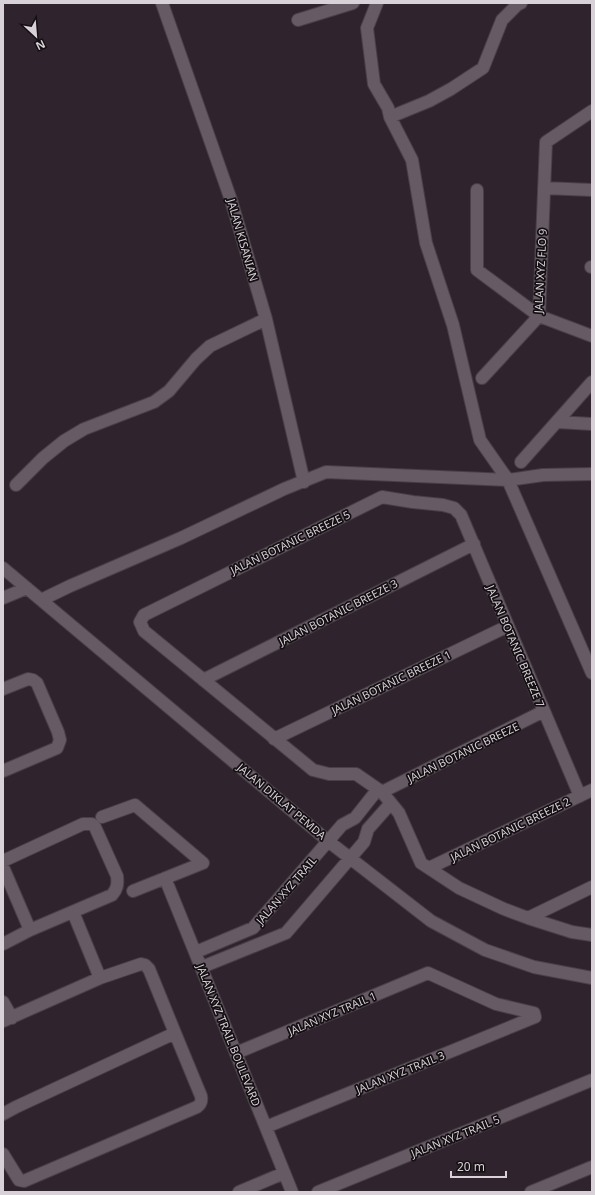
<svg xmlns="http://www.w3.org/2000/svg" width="595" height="1195" font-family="'Noto Sans',sans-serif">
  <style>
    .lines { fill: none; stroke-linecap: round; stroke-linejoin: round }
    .minor-casing { stroke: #494047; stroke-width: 14 }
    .minor { stroke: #665a64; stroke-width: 12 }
    .labels { text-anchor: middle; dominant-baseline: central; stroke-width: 3.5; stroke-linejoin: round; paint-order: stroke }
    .street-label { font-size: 11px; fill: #d8d1d7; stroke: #140f13 }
  </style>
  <rect width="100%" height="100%" fill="#2f242d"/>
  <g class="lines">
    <defs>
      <path id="minor" d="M162,3L231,200L266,319L304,482
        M377,3L367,28L374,84L388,108L390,117L412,160L426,243L453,325L480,440L508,480L592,673
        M298,20L353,3
        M390,117L429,101L451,89L483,68L502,20L517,5L521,3
        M544,188L592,190
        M477,190V270L539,316L592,336
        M591,267H592
        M482,378L539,316L546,142L592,111
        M557,422L592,424
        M521,462L592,382
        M16,485L43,458L64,441L84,429L154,402L169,391L196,359L210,346L266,319
        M3,568L328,841L431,921L485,950L534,967L592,978
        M3,598L27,588
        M41,600L70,586L181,538L284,489L326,472L508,480L543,475L592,474
        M203,680L474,544
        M3,689L28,679L33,680L37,683L58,732L60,740L57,748L3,771
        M274,739L508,626
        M382,792L544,711
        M580,796L461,515L454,508L443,505L413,502L382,497L144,615L140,622L144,631L313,770L329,774H356L382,792L399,813L421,863L459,888L504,909L528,918L572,932L592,935
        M102,817L135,805L203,863L133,891
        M3,861L83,824H92L95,827L117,876C118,885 117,889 112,895L30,930L3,944
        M3,867L30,930
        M429,868L592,790
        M165,878L292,1192
        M73,912L100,978
        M528,918L592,887
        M196,952L253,928L342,825L355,818L378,789
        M202,967L286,933L364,842L368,829L391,803
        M3,1002L12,1018
        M3,1021L100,978L141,964L145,965L149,969L175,1033L16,1107L3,1114
        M236,1053L428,973L496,1004L534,1013L535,1017L266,1127
        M3,1154L19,1180L24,1181L197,1107C201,1104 202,1101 201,1096L175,1033
        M239,1192L284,1173
        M318,1192L592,1080
        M531,1192L592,1167"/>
    </defs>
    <use href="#minor" class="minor-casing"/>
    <use href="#minor" class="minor"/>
  </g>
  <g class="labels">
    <g class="street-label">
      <text transform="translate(243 240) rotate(74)">JALAN KISANIAN</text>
      <text transform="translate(540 271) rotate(-87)">JALAN XYZ FLO 9</text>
      <text transform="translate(290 542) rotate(-26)">JALAN BOTANIC BREEZE 5</text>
      <text transform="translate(338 612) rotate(-27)">JALAN BOTANIC BREEZE 3</text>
      <text transform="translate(516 646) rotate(67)">JALAN BOTANIC BREEZE 7</text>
      <text transform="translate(391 682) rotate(-26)">JALAN BOTANIC BREEZE 1</text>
      <text transform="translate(463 752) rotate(-26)">JALAN BOTANIC BREEZE</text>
      <text transform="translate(282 801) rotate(40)">JALAN DIKLAT PEMDA</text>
      <text transform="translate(510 829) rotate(-26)">JALAN BOTANIC BREEZE 2</text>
      <text transform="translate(286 890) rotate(-49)">JALAN XYZ TRAIL</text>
      <text transform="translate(332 1013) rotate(-23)">JALAN XYZ TRAIL 1</text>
      <text transform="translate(229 1035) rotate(68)">JALAN XYZ TRAIL BOULEVARD</text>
      <text transform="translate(400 1072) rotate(-22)">JALAN XYZ TRAIL 3</text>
      <text transform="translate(455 1136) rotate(-22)">JALAN XYZ TRAIL 5</text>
    </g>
  </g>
  <rect width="595" height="1195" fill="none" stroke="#d8d1d7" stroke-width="8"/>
  <g transform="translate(36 36) rotate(154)" stroke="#140f13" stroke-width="3" paint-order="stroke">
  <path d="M0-3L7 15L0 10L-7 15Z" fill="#d8d1d7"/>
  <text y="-6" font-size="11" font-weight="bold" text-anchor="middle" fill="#d8d1d7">N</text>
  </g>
  <path d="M451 1171v6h55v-6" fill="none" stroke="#d8d1d7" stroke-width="2"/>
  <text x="457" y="1171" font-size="12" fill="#d8d1d7" stroke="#140f13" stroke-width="3" paint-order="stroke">20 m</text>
</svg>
